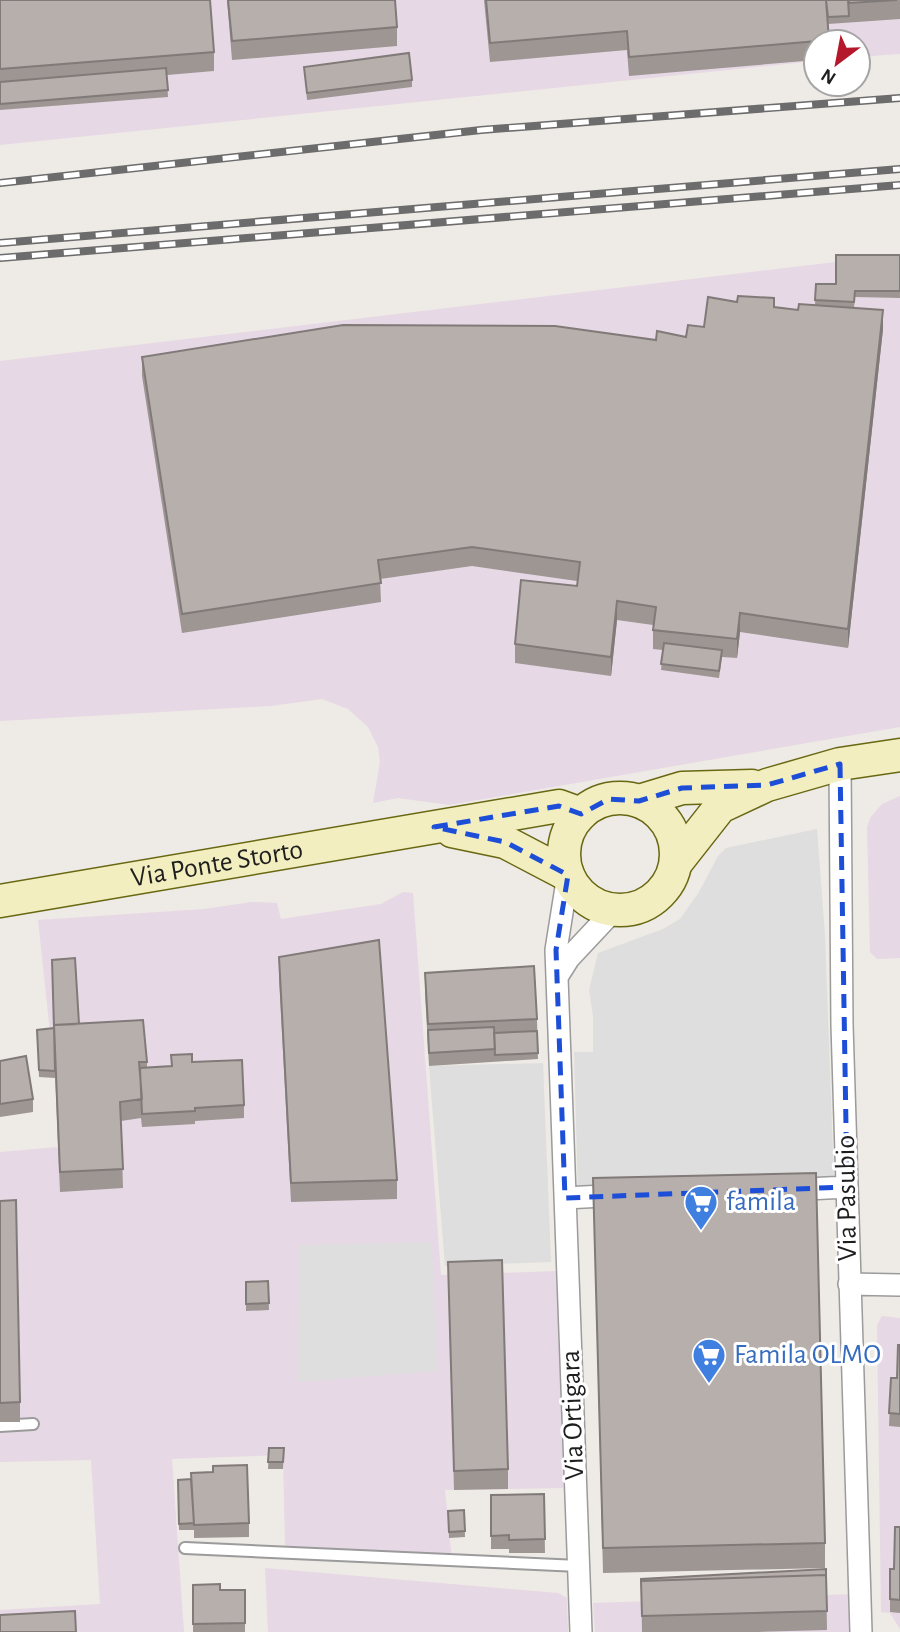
<svg xmlns="http://www.w3.org/2000/svg" width="900" height="1632" font-family="'Alegreya Sans',sans-serif">
  <style>
    .industrial { fill: #e6d8e5 }
    .parking { fill: #dedede }
    .lines { fill: none; stroke-linecap: round; stroke-linejoin: round }
    .service-casing { stroke: #9b9b9b; stroke-width: 14 }
    .minor-casing { stroke: #9b9b9b; stroke-width: 24 }
    .secondary-casing { stroke: #686712; stroke-width: 35 }
    .service { stroke: #fff; stroke-width: 10 }
    .minor { stroke: #fff; stroke-width: 21 }
    .secondary { stroke: #f2eebf; stroke-width: 32 }
    .rail-casing { stroke: #6c6c6c; stroke-width: 8 }
    .rail { stroke: #fff; stroke-width: 5; stroke-dasharray: 16; stroke-linecap: butt }
    .wall { fill: #9d9693 }
    .shaded-wall { fill: #807a78 }
    .building { fill: #b7afab; stroke: #807a78; stroke-width: 2 }
    .marked { fill: none; stroke: #1d4ed8; stroke-width: 5; stroke-dasharray: 14 9; stroke-linejoin: round }
    .labels { text-anchor: middle; dominant-baseline: central; stroke-width: 6; stroke-linejoin: round; paint-order: stroke }
    .street-label { font-size: 28px; fill: #1e1e1e; stroke: #fff }
    .shop-label { font-size: 28px; fill: #366cbe; stroke: #fff; text-anchor: start }
  </style>
  <rect width="100%" height="100%" fill="#eeeae5"/>
  <path class="industrial" d="M0,0H900V54L858,57V42H816V61L0,145Z
    M836,262H900V727L449,805L398,798L373,803L380,762L378,747L368,727L348,709L322,699L271,706L0,721V361Z
    M900,796V958L877,959L870,952L867,827L870,818L882,804Z
    M403,892L413,893L441,1275L558,1271L563,1488L445,1490L452,1560L285,1547L283,1455L172,1459L184,1632H0V1610L100,1604L91,1460L0,1462V1152L58,1147L55,1078L38,920L204,909L252,902L277,903L281,919L381,904Z
    M882,1316L900,1318V1629L890,1613L881,1612L877,1325Z
    M265,1568L558,1593L567,1598L568,1632H268Z
    M857,1594V1632H595L593,1603Z"/>
  <path class="parking" d="M817,829L825,935L834,1182L578,1191L574,1052H593V1016L589,990L598,953L663,929L680,919L699,892L718,856L726,848Z
    M543,1063L551,1262L445,1266L429,1066Z
    M432,1242L437,1371L298,1382L299,1245Z"/>
  <g class="lines">
    <defs>
      <path id="service" d="M0,1426L33,1424
        M185,1548L579,1566"/>
      <path id="minor" d="M840,764L842,1025L861,1632
        M568,875L556,950L581,1632
        M557,977L569,958L614,910
        M787,1190L847,1187
        M565,1198L622,1195
        M849,1284L900,1285"/>
      <g id="secondary">
        <circle cx="620" cy="854" r="56"/>
        <path d="M639,801L682,788L752,786"/>
        <path d="M452,831L505,842L568,875"/>
        <path d="M676,863L720,807L767,785L840,764L900,755"/>
        <path id="s1" d="M0,901L559,806L581,814"/>
      </g>
    </defs>
    <use href="#service" class="service-casing"/>
    <use href="#minor" class="minor-casing"/>
    <use href="#secondary" class="secondary-casing"/>
    <use href="#service" class="service"/>
    <use href="#minor" class="minor"/>
    <use href="#secondary" class="secondary"/>
    <defs>
      <path id="rail" d="M0,183L481,130L900,98
        M0,243L900,169
        M0,258L900,185"/>
    </defs>
    <use href="#rail" class="rail-casing"/>
    <use href="#rail" class="rail"/>
  </g>
  <path class="wall" d="M0,0L214,52V71L167,75L168,97L0,110Z
    M227,0H395L397,27V46L232,60Z
    M484,0H900V19L828,24L829,42H816V60L629,76L627,50L490,62Z
    M304,67L412,80V87L307,100Z
    M900,255V298L855,297L854,308L883,329L848,648L740,632L737,658L722,657L719,678L661,670L663,650L653,649V625L617,620L611,676L515,663V644L577,586V581L472,566L380,579L381,602L182,633L142,376V357L656,340L686,337L704,327L774,307L798,310L815,305L816,284H836Z
    M279,957L397,1180V1199L291,1202L279,977Z
    M425,973L537,1019L538,1059L429,1066L425,992Z
    M79,1024L147,1062V1068L171,1066L192,1062L244,1105V1118L195,1121V1124L142,1127L141,1118L121,1121L123,1188L60,1192L55,1071V1078L39,1077L37,1030L54,1028Z
    M0,1061L33,1099V1112L0,1117Z
    M593,1178L825,1543V1568L603,1573Z
    M0,1201L20,1402V1422H0Z
    M448,1262L508,1469V1489L454,1490Z
    M268,1281L269,1310L246,1311V1282Z
    M900,1345V1427L889,1426L891,1378H897Z
    M269,1448H284L283,1469H268Z
    M178,1480L249,1523V1537L194,1538V1530H179Z
    M544,1494L545,1553H509V1549H491V1495Z
    M464,1510L465,1537L449,1538L448,1511Z
    M900,1527V1613L890,1612V1569H894Z
    M826,1569L827,1630L757,1632H642L641,1579Z
    M193,1585L220,1590H245V1632H193Z"/>
  <path class="shaded-wall" d="M883,310V329L848,648V629Z
    M617,601V620L611,676V657Z
    M740,613V632L737,658V639Z"/>
  <path class="building" d="M0,0H210L214,52L0,69Z
    M228,0H395L397,27L232,41Z
    M486,0H826L829,40L629,57L627,31L490,43Z
    M826,0H848L849,16L828,17Z
    M849,0H897L849,3Z
    M409,53L412,80L307,93L304,67Z
    M166,68L168,90L0,104V82Z
    M836,255H900V291H855L854,302L815,300L816,284H836Z
    M738,296L774,298V307L798,310L799,304L883,310L848,629L740,613L737,639L653,630L656,607L617,601L611,657L515,644L521,580L577,586L580,562L472,547L378,560L381,583L182,614L142,357L343,325L555,326L656,340L657,331L686,337L688,325L704,327L708,297L737,302Z
    M664,643L722,650L719,671L661,664Z
    M379,940L397,1180L291,1183L279,957Z
    M75,958L79,1024L54,1025L55,1071L39,1070L37,1030L54,1028L52,960Z
    M534,966L537,1019L428,1024L425,973Z
    M143,1020L147,1062H139L142,1099L120,1102L123,1169L60,1172L54,1025Z
    M494,1027L495,1049L429,1053L428,1030Z
    M537,1031L538,1053L495,1055L494,1033Z
    M192,1054V1062L242,1060L244,1105L195,1108V1111L142,1114L140,1068L172,1066L171,1055Z
    M26,1056L33,1099L0,1104V1061Z
    M816,1173L825,1543L603,1548L593,1178Z
    M16,1200L20,1402L0,1403V1201Z
    M502,1260L508,1469L454,1471L448,1262Z
    M268,1281L269,1303L246,1304V1282Z
    M898,1345H900V1414L889,1413L891,1378H897Z
    M269,1448H284L283,1462H268Z
    M247,1465L249,1523L194,1525L191,1473L213,1472V1466Z
    M191,1479L194,1523L179,1524L178,1480Z
    M544,1494L545,1539L509,1540V1535L491,1536V1495Z
    M464,1510L465,1531L449,1532L448,1511Z
    M895,1527H900V1600L890,1599V1569H894Z
    M826,1569V1575L641,1581V1579Z
    M826,1575L827,1611L642,1616L641,1581Z
    M220,1584V1590H245V1623L193,1624V1585Z
    M75,1611L76,1632H0V1615Z"/>
  <path class="marked" d="M840,764L847,1187L565,1198L556,950L568,875L505,842L434,827L559,806L581,814L609,799L639,801L682,788L767,785Z"/>
  <defs>
    <symbol id="supermarket-pin" viewBox="-11 -11 22 30"><path d="M0 17L-7.5 6A9.5 9.5 0 1 1 7.5 6Z" fill="#3f7fe0" stroke="#fff"/><path d="M-6-5.5h2.5l.6 2H6L4.5 2H-2.5L-4.4-4H-6ZM-1.5 3.2a1.3 1.3 0 1 0 .1 0ZM3 3.2a1.3 1.3 0 1 0 .1 0Z" fill="#fff"/></symbol>
  </defs>
  <g fill-rule="evenodd">
    <use href="#supermarket-pin" x="682" y="1183" width="38" height="52"/>
    <use href="#supermarket-pin" x="690" y="1336" width="38" height="52"/>
  </g>
  <g class="labels">
    <g class="street-label">
      <text stroke="none"><textPath href="#s1" startOffset="220">Via Ponte Storto</textPath></text>
      <text transform="translate(847 1198) rotate(-91)">Via Pasubio</text>
      <text transform="translate(573 1415) rotate(-92)">Via Ortigara</text>
    </g>
    <g class="shop-label">
      <text x="726" y="1202">famila</text>
      <text x="734" y="1355">Famila OLMO</text>
    </g>
  </g>
  <g transform="translate(837 63) rotate(212)"><circle r="33" fill="#ffffff" stroke="#a5a5a5" stroke-width="2"/>
  <path d="M0-5L12 26L0 18L-12 26Z" fill="#b4182a"/>
  <text y="-10" font-size="19" font-weight="bold" text-anchor="middle" fill="#1e1e1e">N</text>
  </g>
</svg>
